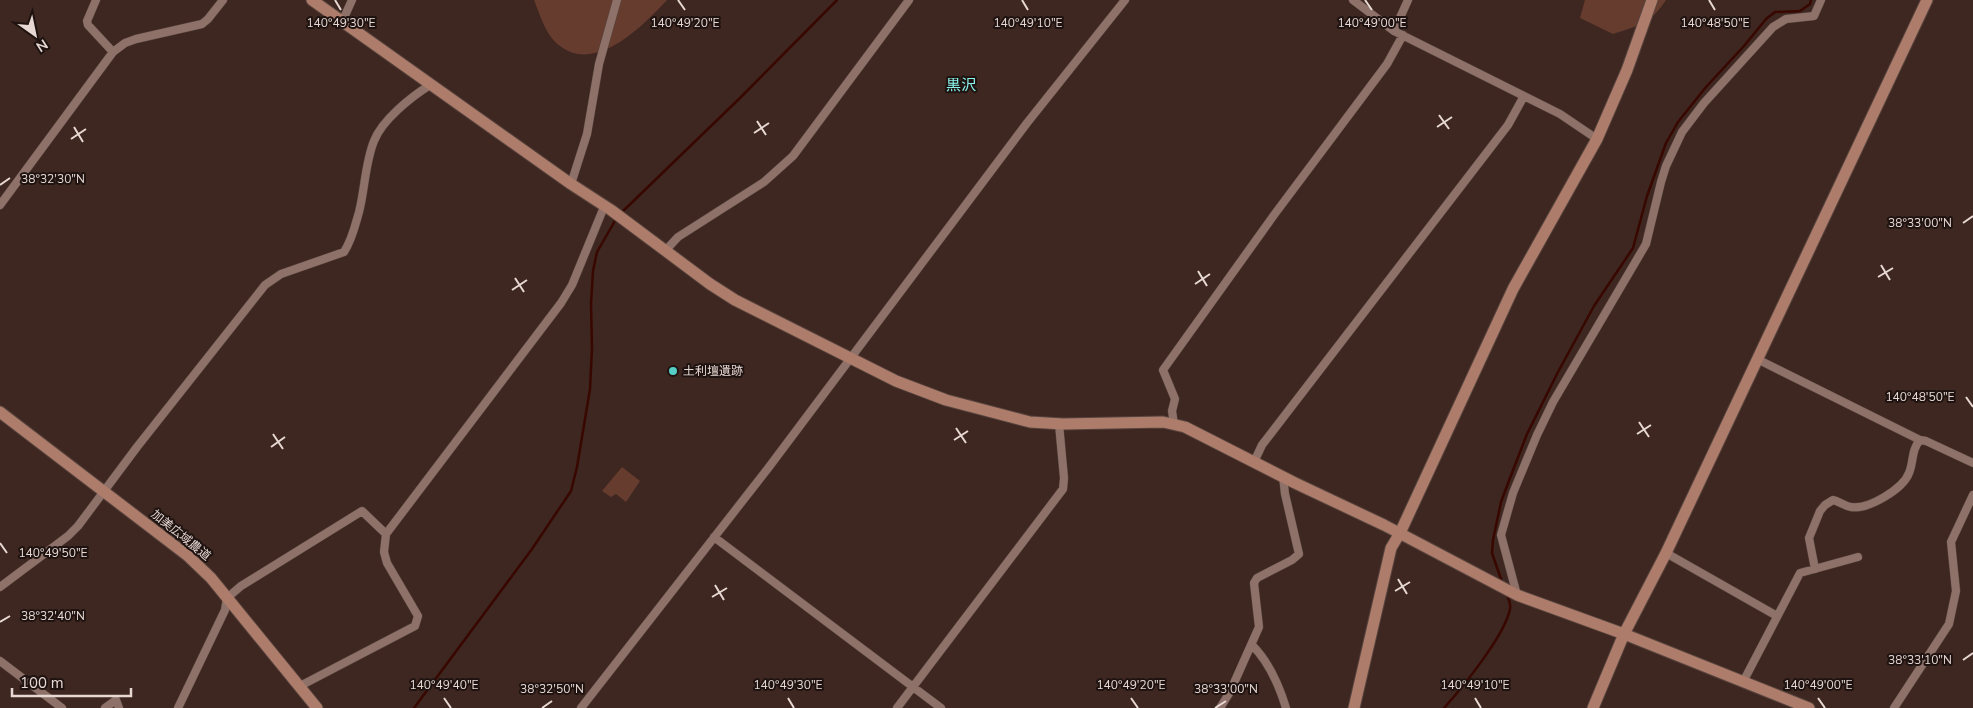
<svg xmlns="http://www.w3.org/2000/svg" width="1973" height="708" font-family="'Nunito Sans','Noto Sans JP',sans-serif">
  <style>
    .green { fill: #663c2f }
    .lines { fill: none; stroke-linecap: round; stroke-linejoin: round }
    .stream { stroke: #380700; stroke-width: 2.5 }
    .street-casing { stroke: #57443e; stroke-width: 9 }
    .secondary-casing { stroke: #57443e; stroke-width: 13 }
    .street { stroke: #8e7269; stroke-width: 8 }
    .secondary { stroke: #ae7c6b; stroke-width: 11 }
    .ticks { fill: none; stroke: #e7d8d3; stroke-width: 2 }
    .poi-dot { fill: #55cec5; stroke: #1e1310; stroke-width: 2 }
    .labels { text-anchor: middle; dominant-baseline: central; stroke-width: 4; stroke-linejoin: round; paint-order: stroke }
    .poi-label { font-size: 12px; fill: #e7d8d3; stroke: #1e1310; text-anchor: start }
    .street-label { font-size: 12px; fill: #e7d8d3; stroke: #1e1310 }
    .quarter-label { font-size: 15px; fill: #8af4ec; stroke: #1e1310 }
    .ticks-label { font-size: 12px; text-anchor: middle; fill: #e7d8d3; stroke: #1e1310; stroke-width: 4; stroke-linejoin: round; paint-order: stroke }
  </style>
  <rect width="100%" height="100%" fill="#3e2720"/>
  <path class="green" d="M534,0H667C644,25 596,74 560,46C546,36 540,15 534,0Z
    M1585,0H1666C1651,23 1638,26 1613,34L1580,18Z
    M622,467L640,481L626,502L616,494L611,497L602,491Z"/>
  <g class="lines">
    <path class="stream" d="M621,213L741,97L837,0
      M1502,582L1492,553L1493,540L1501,502L1510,478L1527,434L1558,372L1594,306L1633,248L1647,196L1666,143L1678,122L1706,87L1744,46L1766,19L1775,12L1800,11L1810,4L1811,0
      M414,708L532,549L571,491L577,467L590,389L592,348L591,304L593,271L597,252L616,219
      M1444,708C1463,687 1505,635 1510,609C1511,603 1509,599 1506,594"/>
    <defs>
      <path id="street" d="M96,0L87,21L88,25L113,52
        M1353,0L1394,31L1560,114L1597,139
        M342,22L352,0
        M1394,31L1408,0
        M571,184L587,134L599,64L617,0
        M0,205L113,52L125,43L136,39L202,24L208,19L223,0
        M665,251L678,237L764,182L793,156L909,0
        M1757,359L1920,440L1926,441L1973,463
        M1174,424L1172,411L1175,399L1163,370L1274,215L1387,64L1403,35
        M1254,462L1262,445L1508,125L1524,96
        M714,537L941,708
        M1666,553L1777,616
        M1815,569L1809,538L1820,511L1825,505L1833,500C1839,501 1844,506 1851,507C1868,510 1903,489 1909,473C1914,461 1911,450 1920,440
        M0,587L68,536L78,526L137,447L265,285L281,274L344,252C352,240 355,226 359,212C365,189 365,163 374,141C382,120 411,97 430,85
        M1517,595L1501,535L1513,493L1537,435L1553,402L1646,244L1661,182L1666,166L1682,132L1704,103L1773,27L1786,19L1814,16L1821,0
        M1252,645C1269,662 1279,685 1286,708
        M0,661L62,708
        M1743,682L1800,573L1858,557
        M300,686L415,626L418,616L387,563L384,552L386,534L561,303L572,285L604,207
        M105,708L116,700L119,708
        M178,708L225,610L227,598L241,586L362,511L386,534
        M581,708L769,467L1027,123L1125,0
        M897,708L1063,489L1064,478L1059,424
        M1220,708L1230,692L1259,627L1254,583L1257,578L1292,560L1299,554L1285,494L1283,476
        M1894,708L1949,624L1956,591L1951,542L1973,495"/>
      <path id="secondary" d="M312,0L571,184L611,210L710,284L735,300L896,381L946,400L1030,422L1063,424L1163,422L1185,427L1295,483L1384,525L1517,595L1624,634L1809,708
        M0,412L188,556L211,578L317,708
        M1354,708L1391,548L1400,533L1513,289L1597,139L1627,70L1652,0
        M1593,708L1624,634L1666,553L1927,0"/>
    </defs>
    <use href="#street" class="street-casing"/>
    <use href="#secondary" class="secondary-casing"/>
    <use href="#street" class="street"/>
    <use href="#secondary" class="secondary"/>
  </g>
  <path class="ticks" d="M335,0L341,10M678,0L685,10M1022,0L1028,10M1365,0L1372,10M1709,0L1715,10M1439,115L1449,129M757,121L766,135M74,127L83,142M1437,127L1452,117M754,133L769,123M71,139L86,129M0,185L10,178M1963,223L1973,216M1881,265L1890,280M1198,271L1207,286M1878,277L1893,268M515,278L524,292M1195,284L1210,274M512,290L527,280M1966,397L1973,407M1639,422L1649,437M956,428L966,443M273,434L283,449M1637,434L1651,425M954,440L968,431M271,447L285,437M0,543L7,553M1398,579L1407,594M715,585L724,600M1395,591L1410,582M712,597L727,588M0,622L10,616M1963,660L1973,653M444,698L451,708M788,698L794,708M1131,698L1138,708M1475,698L1481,708M1818,698L1825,708M542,708L552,701M1215,708L1226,701"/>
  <circle class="poi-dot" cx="673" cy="371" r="5"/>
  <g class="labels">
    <g class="poi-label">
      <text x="683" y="371">土利壇遺跡</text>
    </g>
    <g class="street-label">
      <text transform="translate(181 535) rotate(39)">加美広域農道</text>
    </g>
    <g class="quarter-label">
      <text x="961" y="85">黒沢</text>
    </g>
  </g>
  <g class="ticks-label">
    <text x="341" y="27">140°49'30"E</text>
    <text x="685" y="27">140°49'20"E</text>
    <text x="1028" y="27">140°49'10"E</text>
    <text x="1372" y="27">140°49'00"E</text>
    <text x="1715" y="27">140°48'50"E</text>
    <text x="53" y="183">38°32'30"N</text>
    <text x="1920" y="227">38°33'00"N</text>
    <text x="1920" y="401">140°48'50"E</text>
    <text x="53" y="557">140°49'50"E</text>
    <text x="53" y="620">38°32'40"N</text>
    <text x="1920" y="664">38°33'10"N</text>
    <text x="444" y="689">140°49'40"E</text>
    <text x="788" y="689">140°49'30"E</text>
    <text x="1131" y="689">140°49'20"E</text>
    <text x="1475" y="689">140°49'10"E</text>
    <text x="1818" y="689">140°49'00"E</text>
    <text x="552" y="693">38°32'50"N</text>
    <text x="1226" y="693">38°33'00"N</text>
  </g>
  <g transform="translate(35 35) rotate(147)" stroke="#1e1310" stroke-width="4" paint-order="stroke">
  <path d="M0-4L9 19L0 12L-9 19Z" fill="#e7d8d3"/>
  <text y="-8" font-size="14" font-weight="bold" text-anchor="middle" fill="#e7d8d3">N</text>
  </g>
  <path d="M12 688v8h119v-8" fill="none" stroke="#e7d8d3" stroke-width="2.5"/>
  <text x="20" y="688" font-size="15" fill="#e7d8d3" stroke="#1e1310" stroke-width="4" paint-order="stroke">100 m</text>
</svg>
